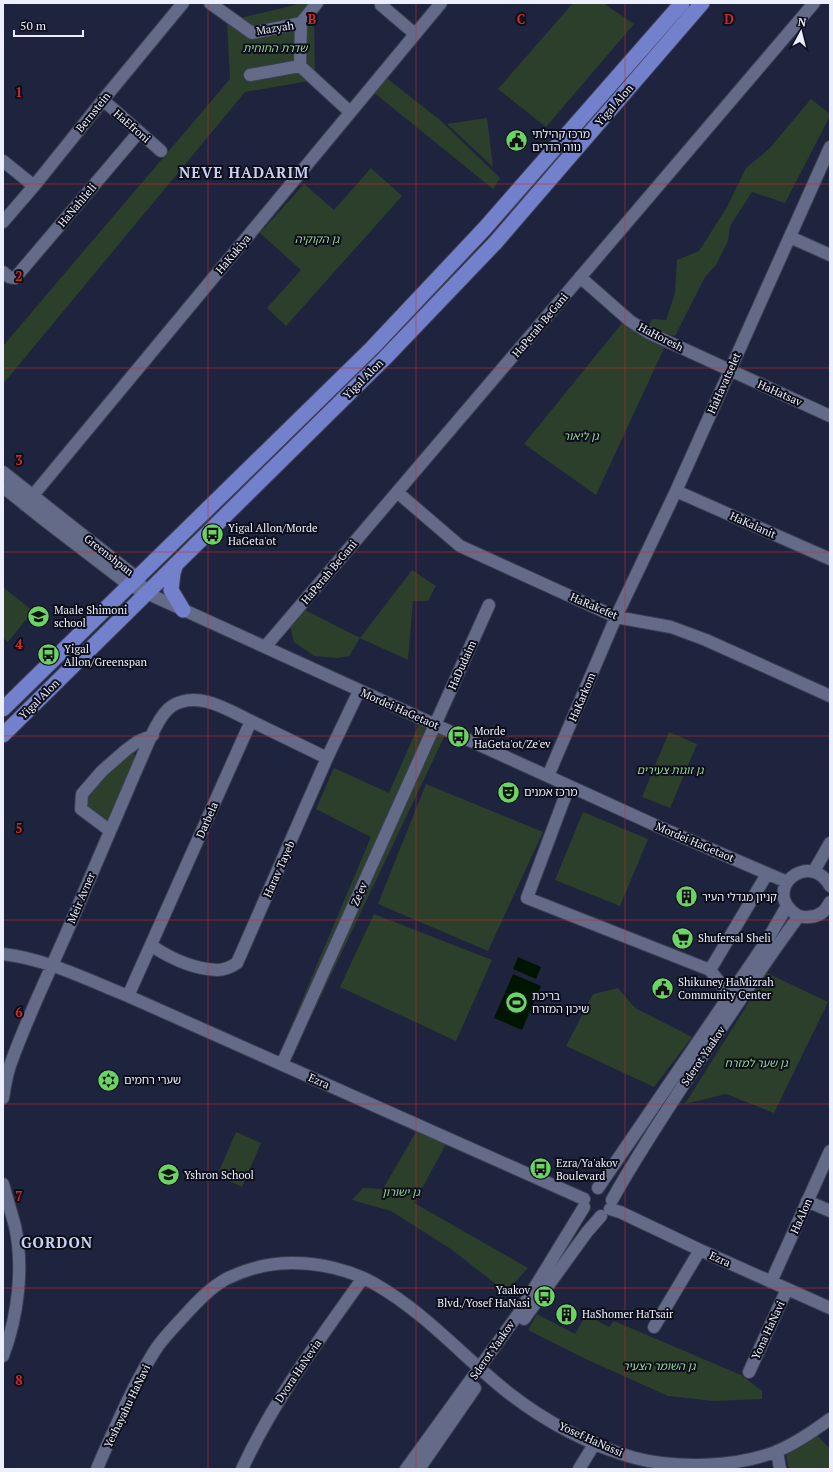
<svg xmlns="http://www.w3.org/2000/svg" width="833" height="1472" font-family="'PT Serif','Noto Sans Hebrew',serif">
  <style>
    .green { fill: #2b3f2a }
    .water { fill: #001500 }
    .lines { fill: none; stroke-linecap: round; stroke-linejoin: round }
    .minor-casing { stroke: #3b3f54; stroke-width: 14 }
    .major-casing { stroke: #3b3f54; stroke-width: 17 }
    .minor { stroke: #646b89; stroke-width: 12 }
    .major { stroke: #7381cd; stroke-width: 15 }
    .grid { fill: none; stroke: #d62828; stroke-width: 1; stroke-opacity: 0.55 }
    .labels { text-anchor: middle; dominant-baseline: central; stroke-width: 4; stroke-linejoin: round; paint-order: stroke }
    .street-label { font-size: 11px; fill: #eceffd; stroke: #0c0e1a }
    .park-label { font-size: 11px; font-style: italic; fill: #9cd597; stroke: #0c0e1a }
    .poi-label { font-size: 11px; fill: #eceffd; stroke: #0c0e1a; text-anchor: start }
    .district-label { font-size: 15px; font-weight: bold; letter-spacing: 1px; fill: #c8d1f3; stroke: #0c0e1a }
    .grid-label { font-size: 13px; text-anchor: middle; font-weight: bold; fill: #d62828; stroke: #0c0e1a; stroke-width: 4; stroke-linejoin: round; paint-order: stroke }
  </style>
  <rect width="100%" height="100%" fill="#1f243e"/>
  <path class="green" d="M297,3H326L314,17L315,80L245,92L3,384V346L230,79L227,21L295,5Z
    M573,3H603L634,24L546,127L498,89Z
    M384,76L440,120L500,178L493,189L372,91Z
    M811,99L830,114V116L785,203L752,192L730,226L728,241L716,265L705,277L675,336L648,327L652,319L666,320L675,293L677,260L699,251L727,207L746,168L769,149Z
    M487,118L493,167L447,124Z
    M371,168L402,196L286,326L267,308L301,270L260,233L304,184L334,210Z
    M623,322L666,344L596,495L524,444Z
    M412,570L436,586L428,601H413L408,660L360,638L349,656L338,658L314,656L294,642L290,626L305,610L360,638Z
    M3,587L33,611L8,642L3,638Z
    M419,724L445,735L294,1053L283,1045L371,837L316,809L334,768L389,793Z
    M669,732L697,744L670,808L642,797Z
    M128,752L139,756L108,822L88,808L87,797L106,773Z
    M426,784L543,832L488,951L378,904Z
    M583,812L648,839L620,906L555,880Z
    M374,914L492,960L456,1041L340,987Z
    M767,973L828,1002L774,1113L726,1094L685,1104Z
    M618,988L635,1008L692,1037L654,1087L566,1046L593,994Z
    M236,1132L261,1143L242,1187L217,1176Z
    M416,1132L446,1144L414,1203L528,1268L506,1292L451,1249L391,1211L352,1200L363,1188L383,1189Z
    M537,1314L575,1334L586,1315L609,1327L614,1321L741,1375L762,1391V1399L714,1401L668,1396L588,1360L528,1330Z
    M818,1436L830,1449V1469H789L786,1455Z"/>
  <path class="water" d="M518,957L541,967L536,979L513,969Z
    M513,974L541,986L522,1030L494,1018Z"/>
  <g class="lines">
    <defs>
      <path id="minor" d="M210,3L252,33L301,23
        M381,3V5L415,34
        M300,66L350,112
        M250,75L300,66L301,23L317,3
        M103,100L161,151
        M3,161L34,186
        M3,222L34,186L103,100L183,3
        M790,237L830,255
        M3,272L9,277L15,278L139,132
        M580,277L630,321L649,333L830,416
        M3,472L136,577L141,585
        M3,487L43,519L129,585L657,826L787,882
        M676,491L830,559
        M397,492L460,546L616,617L671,627L706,640L830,696
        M25,505L441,3
        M265,647L814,3
        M548,776L616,617L676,491L830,147
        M569,786L527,898L710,970L730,996
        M109,830L81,809L82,794L102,771L126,750L137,742L153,735
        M814,871L830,843
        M830,886C812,852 768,883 789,908C794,914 801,918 808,917C819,917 826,911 830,902
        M152,946C170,958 194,969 217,970C224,970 231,967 237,963L327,758L359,691
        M3,954C47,959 88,980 128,996L584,1199
        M710,970L767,874
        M128,996L251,721L327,758
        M282,1064L489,605
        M3,1098C5,1085 7,1072 12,1060C32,1005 59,953 81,899C100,854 119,810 138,766C146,749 157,716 172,706C198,690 228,710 251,721
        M3,1184C7,1198 11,1212 15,1226C24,1268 18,1316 3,1356
        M598,1188L766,942L787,906
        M612,1200C642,1146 677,1095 711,1043C740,1001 768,957 799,916
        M807,1201L830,1211
        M610,1209L620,1212L700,1250L830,1308
        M771,1282L830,1151
        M524,1319L587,1232L601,1216
        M654,1327L700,1250
        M749,1372L787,1289
        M777,1451L780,1469
        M97,1469C104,1451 113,1433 121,1415C132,1391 143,1368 158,1346C166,1335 176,1325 185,1315C197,1302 210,1288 226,1279C246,1269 270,1263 292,1263C320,1263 351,1270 375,1284C426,1313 464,1358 510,1394C546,1422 591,1446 635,1458C677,1469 735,1467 775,1452C793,1445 815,1430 830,1419
        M242,1469C274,1400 319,1340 363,1278
        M406,1469L519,1313L584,1207
        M419,1469L475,1388
        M579,1469L595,1443"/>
      <path id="major" d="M176,564L173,573L171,590L183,610
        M3,709L372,348L485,228L682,3
        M3,735L385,358L496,242L702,3"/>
    </defs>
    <use href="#minor" class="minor-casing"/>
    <use href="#major" class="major-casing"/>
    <use href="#minor" class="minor"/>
    <use href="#major" class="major"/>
  </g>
  <path class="grid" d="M208,3V1469M416,3V1469M625,3V1469M3,184H830M3,368H830M3,552H830M3,736H830M3,920H830M3,1104H830M3,1288H830"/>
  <defs>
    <symbol id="civic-disc" viewBox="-11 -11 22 22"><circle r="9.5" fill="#69d364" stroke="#0c0e1a"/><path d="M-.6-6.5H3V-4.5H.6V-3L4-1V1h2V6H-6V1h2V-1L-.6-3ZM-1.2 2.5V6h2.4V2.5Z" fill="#111"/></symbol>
    <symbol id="bus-disc" viewBox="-11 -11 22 22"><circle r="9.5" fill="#69d364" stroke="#0c0e1a"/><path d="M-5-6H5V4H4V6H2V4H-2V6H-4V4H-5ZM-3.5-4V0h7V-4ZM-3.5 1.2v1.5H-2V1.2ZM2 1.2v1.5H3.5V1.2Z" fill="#111"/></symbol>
    <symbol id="school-disc" viewBox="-11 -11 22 22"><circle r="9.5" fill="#69d364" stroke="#0c0e1a"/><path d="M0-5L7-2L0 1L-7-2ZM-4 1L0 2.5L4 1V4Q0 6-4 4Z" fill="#111"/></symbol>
    <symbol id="theatre-disc" viewBox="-11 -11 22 22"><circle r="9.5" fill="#69d364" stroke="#0c0e1a"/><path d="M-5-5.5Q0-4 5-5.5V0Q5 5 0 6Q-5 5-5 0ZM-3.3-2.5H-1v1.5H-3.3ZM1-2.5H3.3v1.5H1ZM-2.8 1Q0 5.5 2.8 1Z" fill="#111"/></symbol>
    <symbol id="building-disc" viewBox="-11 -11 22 22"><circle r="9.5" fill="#69d364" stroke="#0c0e1a"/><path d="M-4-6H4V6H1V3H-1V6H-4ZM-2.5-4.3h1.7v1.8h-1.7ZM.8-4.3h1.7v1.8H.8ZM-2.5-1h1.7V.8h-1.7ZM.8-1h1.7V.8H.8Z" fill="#111"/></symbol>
    <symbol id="supermarket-disc" viewBox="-11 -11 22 22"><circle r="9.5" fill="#69d364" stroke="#0c0e1a"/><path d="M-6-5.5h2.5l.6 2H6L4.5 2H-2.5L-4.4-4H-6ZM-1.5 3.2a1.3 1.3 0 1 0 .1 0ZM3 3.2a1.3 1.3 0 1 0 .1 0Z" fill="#111"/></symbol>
    <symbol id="stadium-disc" viewBox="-11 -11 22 22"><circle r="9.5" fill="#69d364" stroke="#0c0e1a"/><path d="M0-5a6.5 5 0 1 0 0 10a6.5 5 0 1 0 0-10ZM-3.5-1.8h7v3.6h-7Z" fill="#111"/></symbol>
    <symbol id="synagogue-disc" viewBox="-11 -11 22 22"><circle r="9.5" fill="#69d364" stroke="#0c0e1a"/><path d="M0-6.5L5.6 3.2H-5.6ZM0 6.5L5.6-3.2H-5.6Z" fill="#111"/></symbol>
  </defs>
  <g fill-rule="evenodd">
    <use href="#civic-disc" x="504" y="128" width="25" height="25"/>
    <use href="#bus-disc" x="200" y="522" width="25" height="25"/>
    <use href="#school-disc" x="26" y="604" width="25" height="25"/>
    <use href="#bus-disc" x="36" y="642" width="25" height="25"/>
    <use href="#bus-disc" x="446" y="724" width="25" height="25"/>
    <use href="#theatre-disc" x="496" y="780" width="25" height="25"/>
    <use href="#building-disc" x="674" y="884" width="25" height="25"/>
    <use href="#supermarket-disc" x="670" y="926" width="25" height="25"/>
    <use href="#civic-disc" x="650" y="976" width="25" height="25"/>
    <use href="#stadium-disc" x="504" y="990" width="25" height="25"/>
    <use href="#synagogue-disc" x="96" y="1068" width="25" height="25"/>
    <use href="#bus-disc" x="528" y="1156" width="25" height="25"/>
    <use href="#school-disc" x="156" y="1162" width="25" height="25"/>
    <use href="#bus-disc" x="532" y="1284" width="25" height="25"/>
    <use href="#building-disc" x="554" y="1302" width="25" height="25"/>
  </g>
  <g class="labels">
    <g class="street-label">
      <text transform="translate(275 28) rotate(-9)">Mazyah</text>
      <text transform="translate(614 105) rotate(-49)">Yigal Alon</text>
      <text transform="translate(93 112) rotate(-51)">Bernstein</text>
      <text transform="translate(132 126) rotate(41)">HaEfroni</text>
      <text transform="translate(77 205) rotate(-50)">HaNahlieli</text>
      <text transform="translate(233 254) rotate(-50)">HaKukiya</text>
      <text transform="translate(540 325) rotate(-50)">HaPerah BeGani</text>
      <text transform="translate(661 337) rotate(27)">HaHoresh</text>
      <text transform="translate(363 379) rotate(-45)">Yigal Alon</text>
      <text transform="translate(724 383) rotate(-66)">HaHavatselet</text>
      <text transform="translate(780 393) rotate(24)">HaHatsav</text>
      <text transform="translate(753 525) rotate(24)">HaKalanit</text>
      <text transform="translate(109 555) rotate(38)">Greenshpan</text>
      <text transform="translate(329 572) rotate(-50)">HaPerah BeGani</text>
      <text transform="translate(594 606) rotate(23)">HaRakefet</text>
      <text transform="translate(462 665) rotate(-66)">HaDudaim</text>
      <text transform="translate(582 697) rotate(-67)">HaKarkom</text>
      <text transform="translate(39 699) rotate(-45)">Yigal Alon</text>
      <text transform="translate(400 709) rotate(24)">Mordei HaGetaot</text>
      <text transform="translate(207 820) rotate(-66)">Darbela</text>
      <text transform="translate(695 842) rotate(23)">Mordei HaGetaot</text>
      <text transform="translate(279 869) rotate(-66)">Harav Tayeb</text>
      <text transform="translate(359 894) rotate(-66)">Ze'ev</text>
      <text transform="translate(81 898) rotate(-67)">Meir Avner</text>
      <text transform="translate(703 1056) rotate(-56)">Sderot Yaakov</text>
      <text transform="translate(319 1081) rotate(24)">Ezra</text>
      <text transform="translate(801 1216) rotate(-66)">HaAlon</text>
      <text transform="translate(720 1259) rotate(24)">Ezra</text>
      <text transform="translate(768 1330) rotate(-65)">Yona HaNavi</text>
      <text transform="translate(492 1350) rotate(-55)">Sderot Yaakov</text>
      <text transform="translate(298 1371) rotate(-56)">Dvora HaNevia</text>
      <text transform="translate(127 1406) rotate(-64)">Yeshayahu HaNavi</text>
      <text transform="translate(591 1439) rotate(24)">Yosef HaNassi</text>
    </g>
    <g class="park-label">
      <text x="275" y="48">שדרת החוחית</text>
      <text x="317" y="239">גן הקוקיה</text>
      <text x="581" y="436">גן ליאור</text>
      <text x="670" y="770">גן זוגות צעירים</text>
      <text x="756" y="1063">גן שער למזרח</text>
      <text x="401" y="1192">גן ישורון</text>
      <text x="659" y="1366">גן השומר הצעיר</text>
    </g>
    <g class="poi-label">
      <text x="532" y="134">מרכז קהילתי<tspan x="532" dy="13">נווה הדרים</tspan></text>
      <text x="228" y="528">Yigal Allon/Morde<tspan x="228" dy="13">HaGeta'ot</tspan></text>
      <text x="54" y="610">Maale Shimoni<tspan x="54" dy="13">school</tspan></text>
      <text x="64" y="649">Yigal<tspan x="64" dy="13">Allon/Greenspan</tspan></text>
      <text x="474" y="731">Morde<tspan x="474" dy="13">HaGeta'ot/Ze'ev</tspan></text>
      <text x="524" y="792">מרכז אמנים</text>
      <text x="702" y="897">קניון מגדלי העיר</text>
      <text x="698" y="938">Shufersal Sheli</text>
      <text x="678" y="982">Shikuney HaMizrah<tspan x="678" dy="13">Community Center</tspan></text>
      <text x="532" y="996">בריכת<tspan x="532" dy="13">שיכון המזרח</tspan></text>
      <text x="124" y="1080">שערי רחמים</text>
      <text x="556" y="1163">Ezra/Ya'akov<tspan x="556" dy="13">Boulevard</tspan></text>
      <text x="184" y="1175">Yshron School</text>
      <text x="530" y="1290" text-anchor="end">Yaakov<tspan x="530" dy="13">Blvd./Yosef HaNasi</tspan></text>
      <text x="582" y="1314">HaShomer HaTsair</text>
    </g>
    <g class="district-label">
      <text x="244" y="172">NEVE HADARIM</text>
      <text x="57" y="1242">GORDON</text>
    </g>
  </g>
  <g class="grid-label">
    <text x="312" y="24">B</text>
    <text x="521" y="24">C</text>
    <text x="729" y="24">D</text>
    <text x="19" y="97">1</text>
    <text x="19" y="281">2</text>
    <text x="19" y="465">3</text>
    <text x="19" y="649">4</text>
    <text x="19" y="833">5</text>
    <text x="19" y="1017">6</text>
    <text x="19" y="1201">7</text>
    <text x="19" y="1385">8</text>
  </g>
  <rect width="833" height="1472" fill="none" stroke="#eceffd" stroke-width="8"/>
  <g transform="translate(801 32) rotate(7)" stroke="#0c0e1a" stroke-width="3" paint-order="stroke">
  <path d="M0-3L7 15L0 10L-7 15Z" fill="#eceffd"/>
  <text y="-6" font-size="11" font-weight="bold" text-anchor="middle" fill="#eceffd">N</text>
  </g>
  <path d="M14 30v6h69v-6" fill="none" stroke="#eceffd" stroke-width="2"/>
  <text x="20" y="30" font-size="12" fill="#eceffd" stroke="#0c0e1a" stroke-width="3" paint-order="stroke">50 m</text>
</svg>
